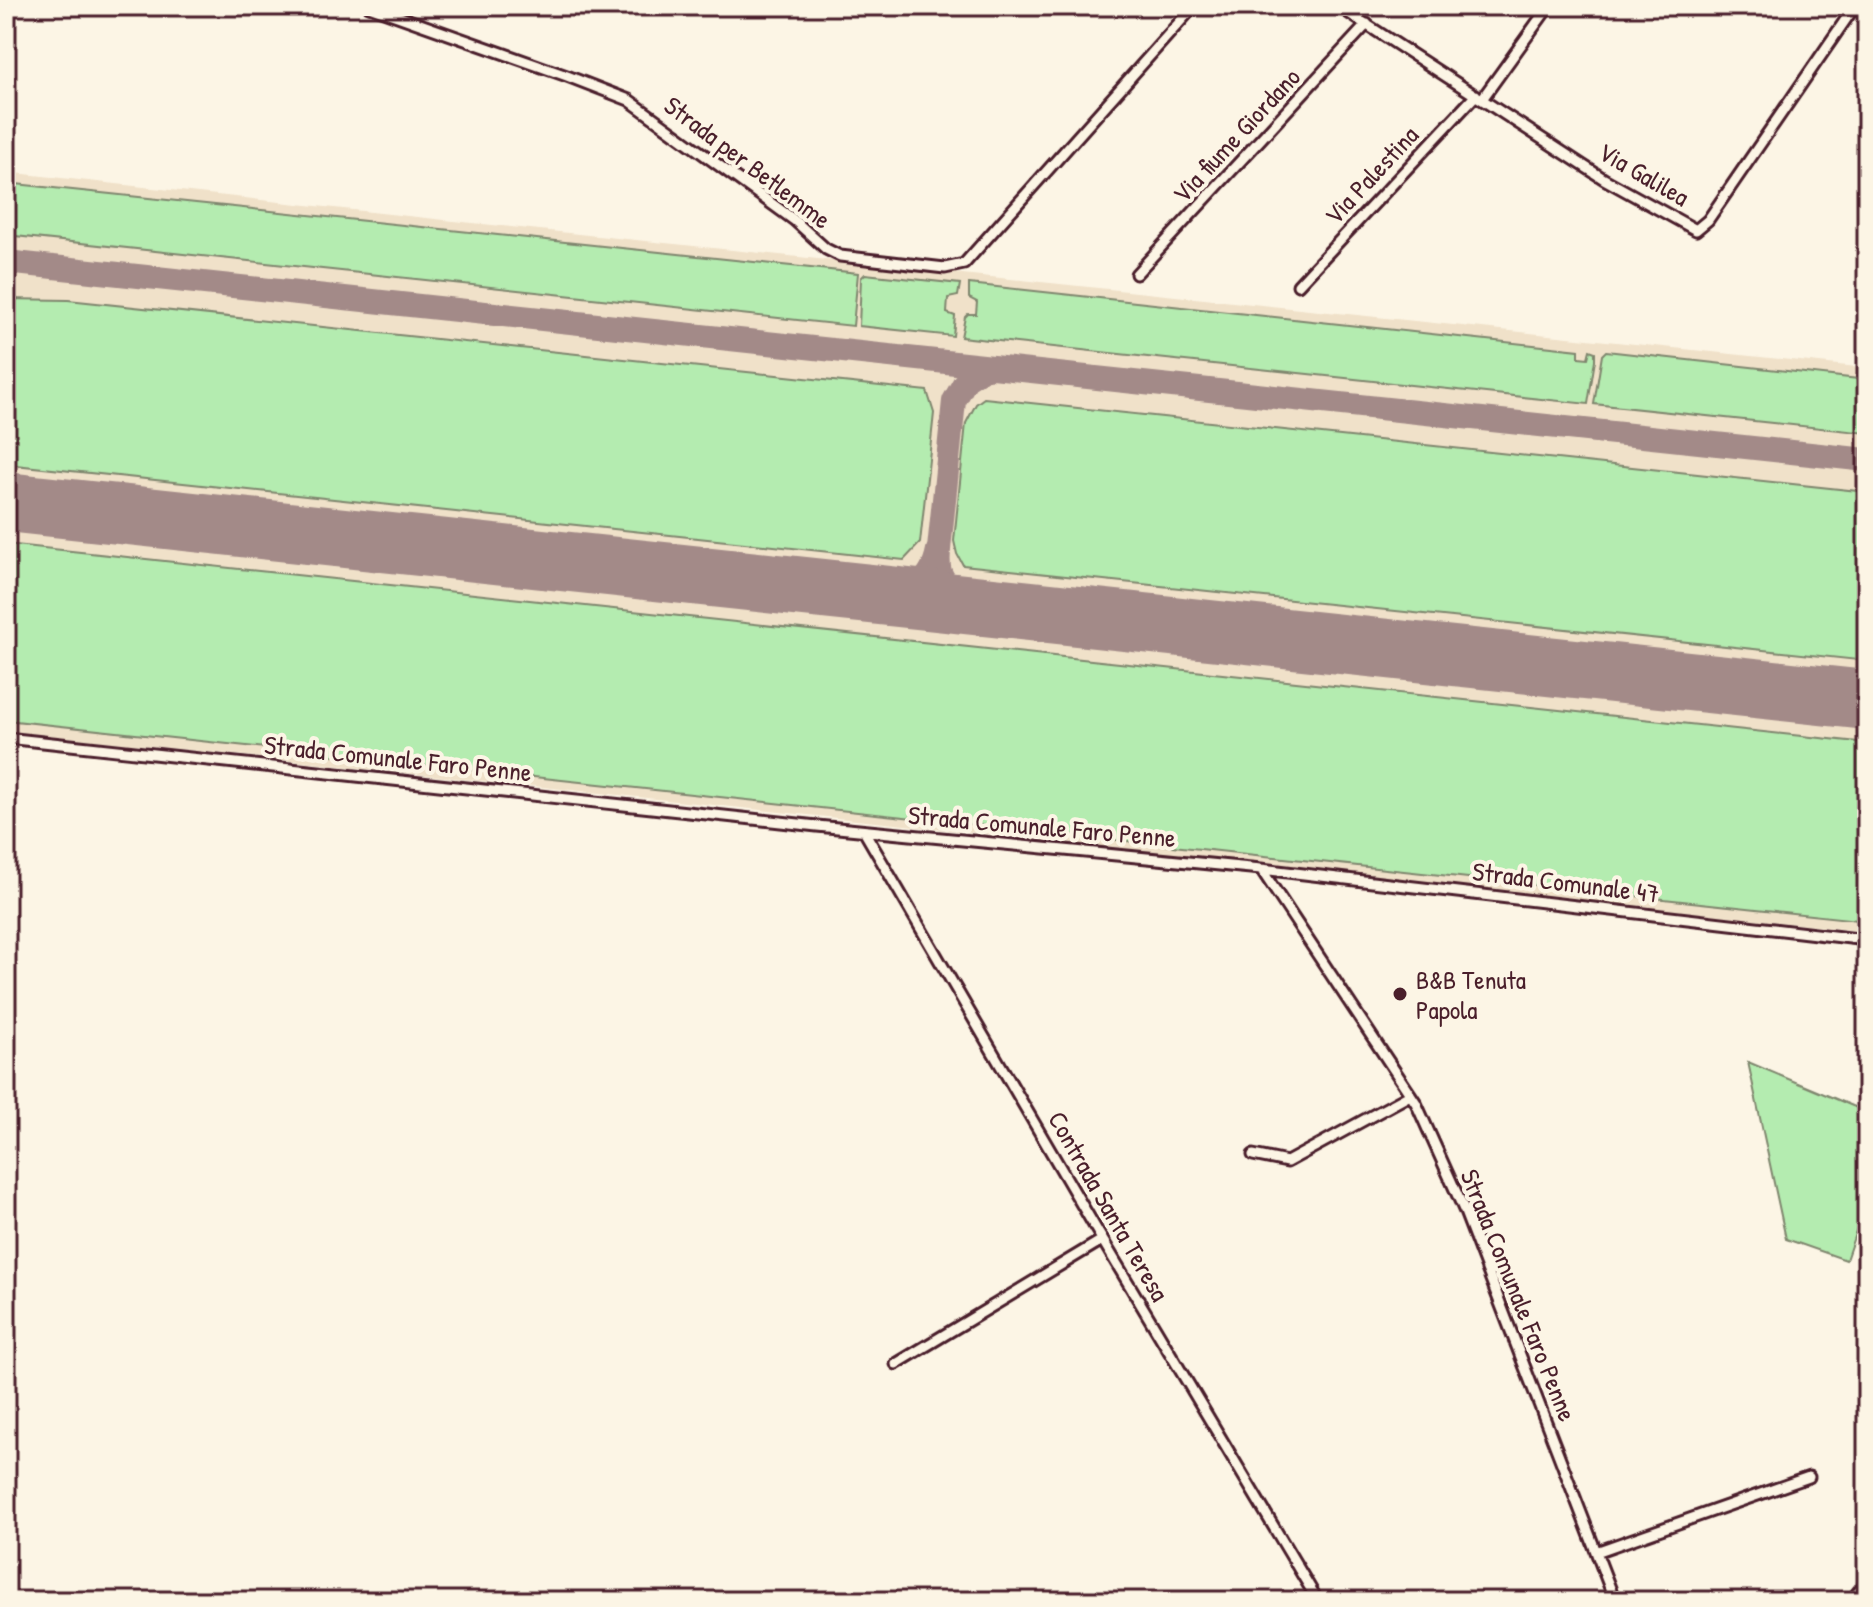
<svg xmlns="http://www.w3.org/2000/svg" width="1873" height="1607" font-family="'Patrick Hand',sans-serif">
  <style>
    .built { fill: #f0e1c9 }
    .green { fill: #b4ecb0; stroke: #7f866e; stroke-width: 2 }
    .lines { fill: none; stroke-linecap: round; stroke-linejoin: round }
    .taxiway { stroke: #a38a88; stroke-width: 24 }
    .runway { stroke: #a38a88; stroke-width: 60 }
    .street-casing { stroke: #4a1f2b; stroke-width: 15 }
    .street { stroke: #fcf5e5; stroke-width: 9 }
    .poi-dot { fill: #4a1f2b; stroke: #fcf5e5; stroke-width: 3 }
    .labels { text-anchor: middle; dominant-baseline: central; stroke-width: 8; stroke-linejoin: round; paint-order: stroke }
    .street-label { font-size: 26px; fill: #4a1f2b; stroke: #fcf5e5 }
    .poi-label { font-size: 26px; fill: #4a1f2b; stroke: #fcf5e5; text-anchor: start }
  </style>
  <rect width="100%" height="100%" fill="#fcf5e5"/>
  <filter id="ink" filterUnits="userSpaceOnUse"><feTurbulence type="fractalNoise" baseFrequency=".0125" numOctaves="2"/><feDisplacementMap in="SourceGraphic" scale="16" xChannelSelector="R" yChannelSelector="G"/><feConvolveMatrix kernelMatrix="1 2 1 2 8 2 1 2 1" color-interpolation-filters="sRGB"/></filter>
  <g filter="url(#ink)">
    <path class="built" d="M6,172L463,222L1867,368V932L1019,837L6,731Z"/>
    <path class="green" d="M6,183L858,273L853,326L6,235Z
      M865,274L960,284L958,296L948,298L947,313L955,316L953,336L859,326L861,278Z
      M969,284L1579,350V357L1588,358L1590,350L1595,352V360L1588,404L961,337L965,317L968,314H976L977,302L969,298Z
      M6,299L68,300L927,391L934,413L920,543L904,560L6,464Z
      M1606,351L1867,380V433L1594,404L1602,355Z
      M984,398L1867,492V661L963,565L957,554L954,541L966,423L976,404Z
      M6,544L1867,743V921L6,720Z
      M1748,1062L1867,1112V1205H1865L1846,1260L1786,1239Z"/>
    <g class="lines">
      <path class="taxiway" d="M6,262L1867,460
        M871,595C907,590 930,591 938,550
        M992,607C972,601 948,595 940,572C937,562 939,550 940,539L954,401L966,380L983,369L993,367"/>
      <path class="runway" d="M6,502L1867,700"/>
      <defs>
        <path id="street" d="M369,6L567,76L629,100L794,220L826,249L840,256L945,268L964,264L1194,6
          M1338,6L1604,179L1696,230L1708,220L1855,6
          M1482,99L1549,6
          M1136,274L1367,24
          M1298,285L1476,95
          M6,738L817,826L1261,869L1867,940
          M864,831L1096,1229L1318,1601
          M1261,869L1416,1103L1465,1212L1615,1601
          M1253,1155L1287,1162L1410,1095
          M896,1364L1102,1240
          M1596,1552L1809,1477
          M1867,1596V1597
          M1855,1601L1857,1593L1867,1581"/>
      </defs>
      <use href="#street" class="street-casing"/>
      <use href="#street" class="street"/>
    </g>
  </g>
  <circle class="poi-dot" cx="1400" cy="994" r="8"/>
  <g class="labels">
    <g class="street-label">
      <text transform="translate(1236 135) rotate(-47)">Via fiume Giordano</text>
      <text transform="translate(748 162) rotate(37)">Strada per Betlemme</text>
      <text transform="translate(1644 174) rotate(30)">Via Galilea</text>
      <text transform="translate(1371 175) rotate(-47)">Via Palestina</text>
      <text transform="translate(398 758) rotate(6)">Strada Comunale Faro Penne</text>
      <text transform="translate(1042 826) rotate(5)">Strada Comunale Faro Penne</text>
      <text transform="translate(1566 882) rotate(7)">Strada Comunale 47</text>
      <text transform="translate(1109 1206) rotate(60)">Contrada Santa Teresa</text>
      <text transform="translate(1519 1295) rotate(68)">Strada Comunale Faro Penne</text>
    </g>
    <g class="poi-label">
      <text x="1416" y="979">B&amp;B Tenuta<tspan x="1416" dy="30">Papola</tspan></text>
    </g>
  </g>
  <rect width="1873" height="1607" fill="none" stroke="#fcf5e5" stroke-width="32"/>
  <rect x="16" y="16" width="1841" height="1575" fill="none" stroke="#4a1f2b" stroke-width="3" filter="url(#ink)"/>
</svg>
